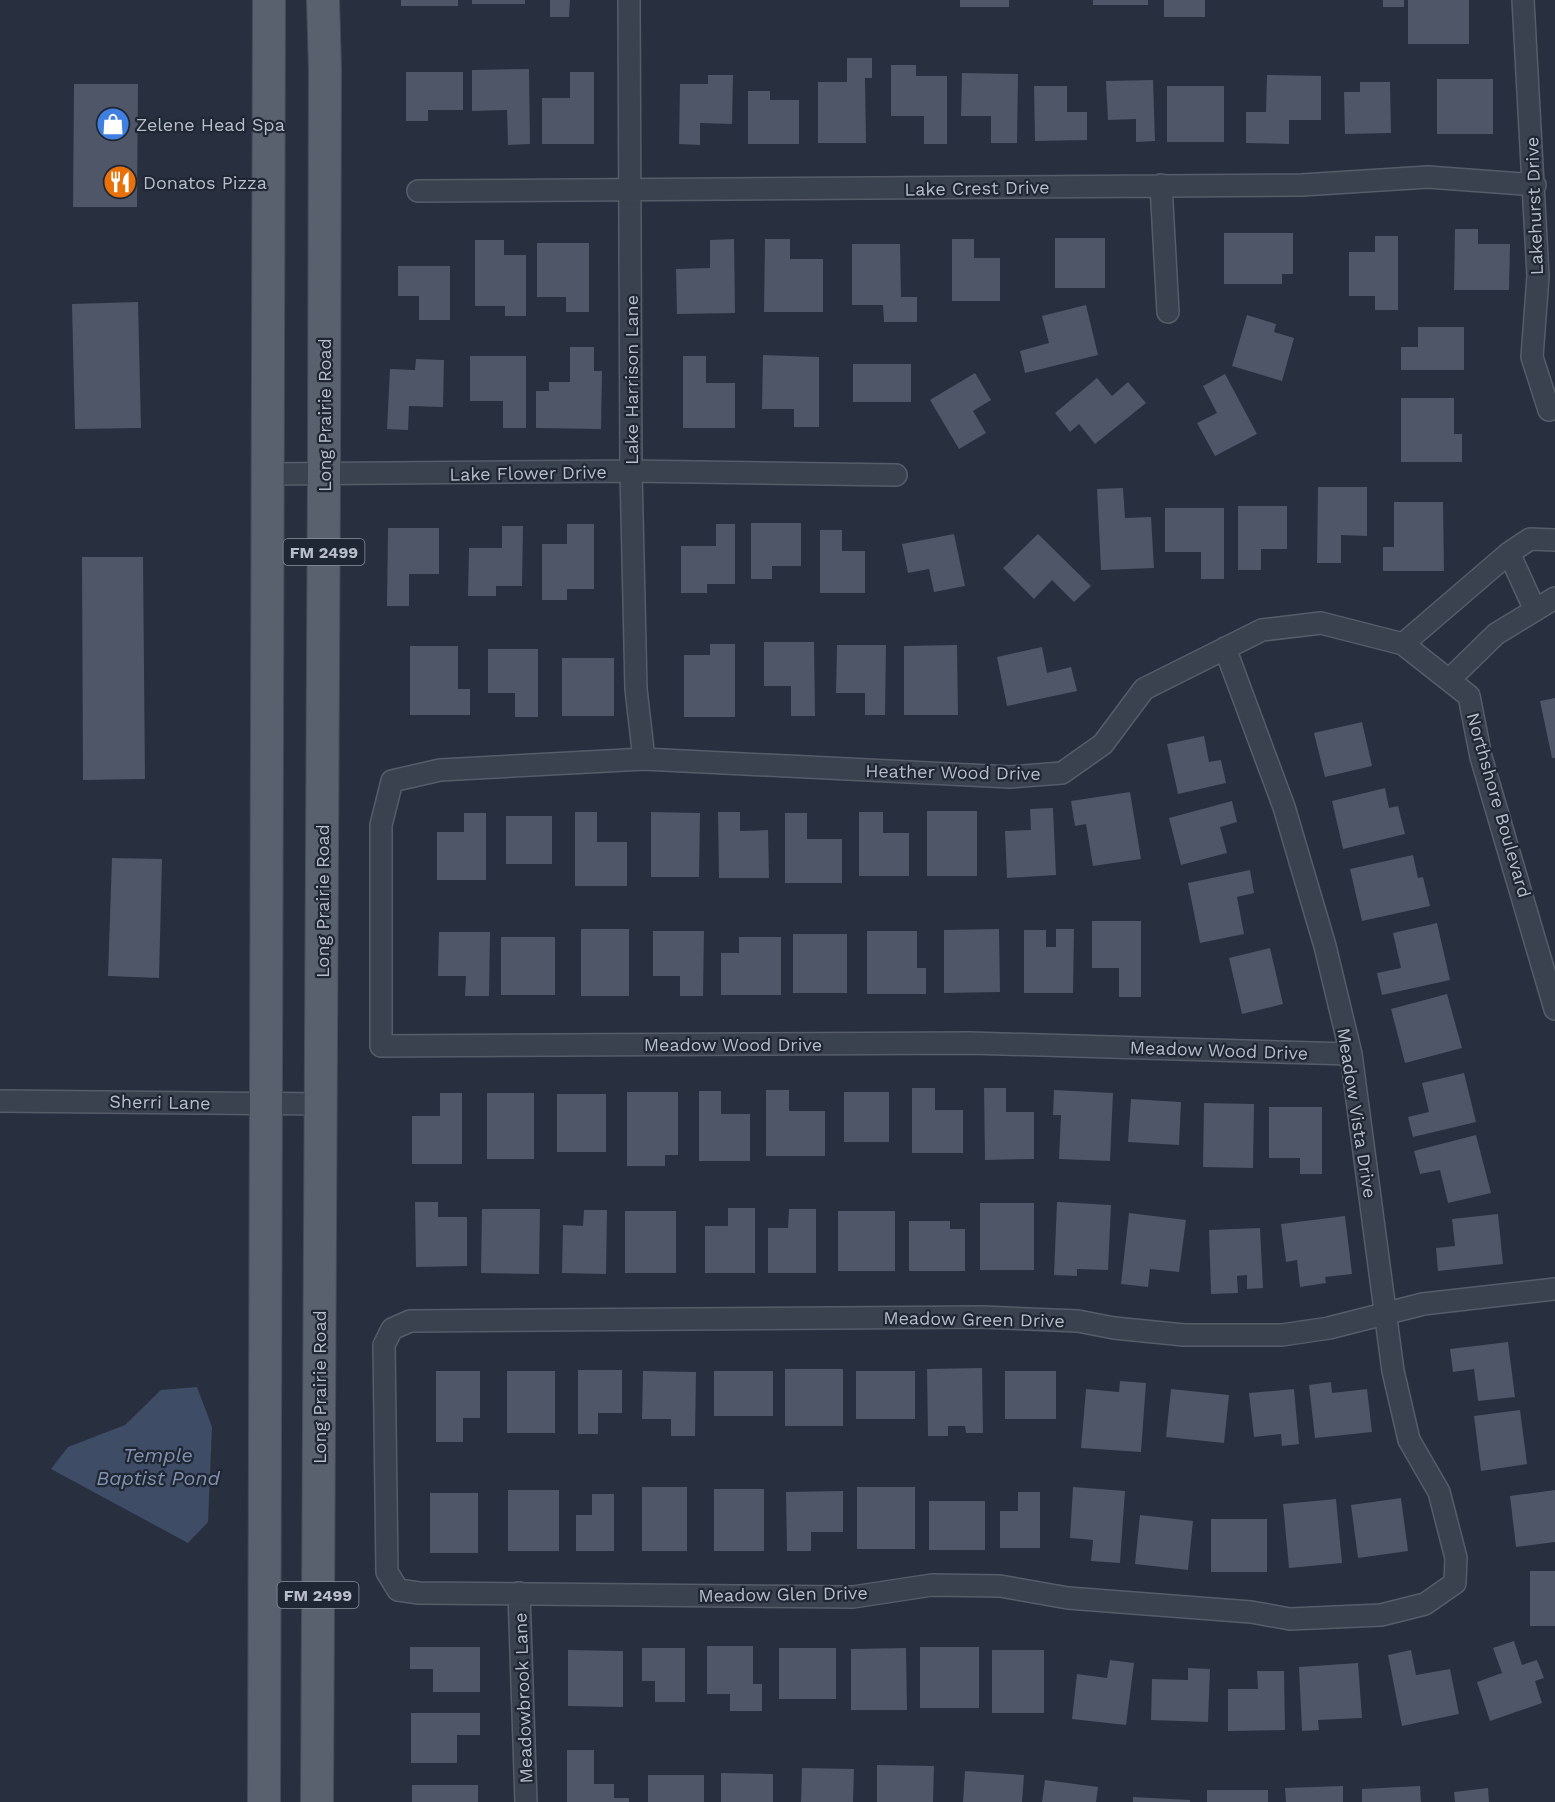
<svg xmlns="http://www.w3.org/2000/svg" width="1555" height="1802" font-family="'Work Sans',sans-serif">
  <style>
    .water { fill: #3f4c66 }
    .building { fill: #4e5667 }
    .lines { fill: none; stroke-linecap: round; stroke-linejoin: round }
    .minor-casing { stroke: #565d69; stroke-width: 24 }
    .primary-casing { stroke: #454b58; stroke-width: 34 }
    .minor { stroke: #3b424f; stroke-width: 21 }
    .primary { stroke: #5a616e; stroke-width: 32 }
    .labels { text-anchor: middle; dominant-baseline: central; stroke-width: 4.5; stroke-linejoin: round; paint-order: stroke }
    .shield { fill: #202734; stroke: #8a909c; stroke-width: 1.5 }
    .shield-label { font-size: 16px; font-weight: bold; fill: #b8bdc9 }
    .poi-label { font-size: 18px; fill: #b8bdc9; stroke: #202734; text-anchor: start }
    .street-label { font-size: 18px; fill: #b8bdc9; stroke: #202734 }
    .water-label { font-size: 20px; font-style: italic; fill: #8291ae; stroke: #202734 }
  </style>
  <rect width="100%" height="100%" fill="#282f3e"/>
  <path class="water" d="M197,1387L212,1427L208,1522L188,1543L51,1469L68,1447L125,1425L161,1390Z"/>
  <path class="building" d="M401,0H458V6H401Z
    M472,0H525V4H472Z
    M550,0H570L569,17H550Z
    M960,0H1009V7H960Z
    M1093,0H1148V5H1093Z
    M1164,0H1205V17H1164Z
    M1383,0H1404V7H1383Z
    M1408,0H1469V44H1408Z
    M847,58H872V78H865L866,143H818V82H847Z
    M891,65H916V76H947V144H924V116H891Z
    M529,69L530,144L508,145L507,110L472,111V70Z
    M406,72H463V110H428V121H406Z
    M570,72H594V144H542V98H570Z
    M962,73L1018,74L1017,143H991V116H961Z
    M708,75H733L732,124L700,123V145L679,144L680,84H708Z
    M1267,75L1321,76V120H1289V144L1246,143V112H1266Z
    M1437,79H1493V134H1437Z
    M1153,80L1155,141L1136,142V119L1108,120L1106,81Z
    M1360,82H1390L1391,133L1345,134L1344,92H1360Z
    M74,84H138L137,207H73Z
    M1034,86H1067V112H1087V140L1035,141Z
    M1167,86H1224V142H1167Z
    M748,91H770V100H799V144H748Z
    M1455,229H1478V244H1510L1509,290H1454Z
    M1224,233H1293V274H1282V284H1224Z
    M1375,236H1398V310H1375V296H1349V252H1375Z
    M1055,238H1105V288H1055Z
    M734,239L735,313L677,314L676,269L710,268V240Z
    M765,239H790V259H823V312H764Z
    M952,239H974V258H1000V301H952Z
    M475,240H504V255H526V316H505V306H475Z
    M537,243H589V312H566V297H537Z
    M852,244H900L901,297H917V322H884L883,305H852Z
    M398,266H450V320H419V296H398Z
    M138,302L141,428L75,429L72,304Z
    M1086,305L1098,355L1025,373L1020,351L1049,343L1042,316Z
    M1247,315L1276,324L1274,332L1294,338L1282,381L1232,366Z
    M1418,327H1464V370H1401V347H1418Z
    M570,347H594V371H602L601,429L536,428V391H549V382H570Z
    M763,355L819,357V427H794V409H762Z
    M470,356H526V428H503V401H470Z
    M683,356H706V383H735V428H683Z
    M416,359L444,360L443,407L409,406L408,430L387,429L390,369L415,370Z
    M853,364H911V402H853Z
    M975,373L991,400L973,411L986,433L959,449L930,400Z
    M1225,374L1257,434L1215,456L1197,423L1217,413L1203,386Z
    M1097,378L1112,396L1128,382L1146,403L1095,444L1079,424L1070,432L1055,413Z
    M1401,398H1454V434H1462V462H1401Z
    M1318,487H1367V536L1341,535V563H1317Z
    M1123,488L1125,518L1151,517L1154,568L1101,570L1097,489Z
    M1394,502H1443L1444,571H1383V547H1394Z
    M1238,506H1287V549H1261V570H1238Z
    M1165,508H1224V579H1201V552H1165Z
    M751,523H801V566H772V579H751Z
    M567,524H594V589H567V600H542V544H567Z
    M716,524H735V584H707V593H681V546H716Z
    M502,526H523L522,586H496V596H468L469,548H502Z
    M388,528H439V574H409V606H387Z
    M820,530H842V551H865V593H820Z
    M954,534L965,586L934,592L929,569L908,573L902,544Z
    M1038,534L1091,586L1074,602L1052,580L1034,599L1003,568Z
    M82,557H143L145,779L83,780Z
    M764,642H814L815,716H791V686H764Z
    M710,644H735V717H684V655H710Z
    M837,645H886L885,715H865V693H836Z
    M957,645L958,715H904V646Z
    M410,646H458V689H470V715H410Z
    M1042,647L1047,673L1071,667L1077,691L1007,706L997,657Z
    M488,649H538V717H515V693H488Z
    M562,658H614V716H562Z
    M1555,698V758H1552L1540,701Z
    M1362,722L1372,766L1325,777L1314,733Z
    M1204,736L1209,762L1221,760L1226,783L1178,794L1167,744Z
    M1385,788L1389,808L1398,806L1405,834L1343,849L1332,801Z
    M1130,792L1141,859L1093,866L1086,824L1075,826L1071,801Z
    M1232,801L1237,822L1220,827L1227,853L1181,865L1169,818Z
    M1053,808L1056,875L1007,878L1005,831L1031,830L1030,809Z
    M927,811H977V876H927Z
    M575,812H597V842H627V886H575Z
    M651,812L700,813L699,877H651Z
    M718,812H740V831L768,830L769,878H719Z
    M859,812H883V833H909V876H859Z
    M464,813H486V880H437V832H464Z
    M785,813H807V839H842V883H785Z
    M506,816H552V864H506Z
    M1413,855L1418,878L1423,877L1430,906L1362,921L1350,869Z
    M112,858L162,859L159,978L108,976Z
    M1250,870L1254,893L1237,897L1244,934L1200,943L1188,883Z
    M1092,921H1141V997H1119V968H1092Z
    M1437,923L1450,980L1382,995L1377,973L1401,968L1393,933Z
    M581,929H629V996H581Z
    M999,929L1000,992L944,993V930Z
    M1056,929H1074L1073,993H1024V930H1046V947H1056Z
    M653,931H704L703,996H680V976H653Z
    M867,931H917V968H926V994H867Z
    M439,932H490L489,996H465L466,976H438Z
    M793,934H847V993H793Z
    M501,937H555V995H501Z
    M739,937H781V995H721V953H739Z
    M1270,948L1283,1004L1242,1014L1229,958Z
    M1447,994L1462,1048L1405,1063L1391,1009Z
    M1464,1073L1476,1122L1413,1137L1408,1117L1429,1112L1422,1083Z
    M912,1088H935V1110H963V1153H912Z
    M984,1088H1006V1112H1034V1159L985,1160Z
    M766,1090H789V1111H825V1156H766Z
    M1054,1090L1113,1093L1110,1161L1059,1159L1061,1115H1053Z
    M699,1091H721V1114H750V1161H699Z
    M627,1092H678V1155H665V1166H627Z
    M844,1092H889V1142H844Z
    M440,1093H462V1164H412V1116H440Z
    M487,1093H534V1159H487Z
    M557,1094H606V1152H557Z
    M1131,1099L1181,1102L1179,1145L1128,1142Z
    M1204,1103L1254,1104L1253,1168L1203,1167Z
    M1269,1107H1322V1174H1300V1158H1269Z
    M1476,1135L1491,1193L1448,1203L1440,1170L1420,1174L1414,1151Z
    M415,1202H438V1217H467V1266L416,1267Z
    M1057,1202L1111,1205L1108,1270L1077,1269V1276L1054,1275Z
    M980,1203H1034V1270H980Z
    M728,1208H755V1273H705V1226H728Z
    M482,1209H540L539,1274L481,1273Z
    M789,1209H816V1273H768V1228H788Z
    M584,1210H607L606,1274L562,1273L563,1225L583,1226Z
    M625,1211H676V1273H625Z
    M838,1211H895V1271H838Z
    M1129,1213L1186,1220L1179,1272L1150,1269L1148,1287L1121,1284Z
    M1498,1214L1503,1264L1438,1271L1436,1248L1455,1246L1452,1219Z
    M1345,1216L1352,1274L1325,1277L1326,1283L1300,1287L1297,1260L1286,1262L1281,1224Z
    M909,1221H950V1229H965V1271H909Z
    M1260,1228L1263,1288L1247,1289V1275L1237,1276L1238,1293L1211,1294L1209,1230Z
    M1508,1342L1515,1397L1478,1401L1474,1369L1453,1372L1450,1349Z
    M982,1368L983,1433H966L965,1426H948V1436H928L927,1369Z
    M785,1369H843V1426H785Z
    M578,1370H622V1413H598V1434H578Z
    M436,1371H480V1418H463V1442H436Z
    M507,1371H555V1433H507Z
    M643,1371L696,1372L695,1436H671V1419H642Z
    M714,1371H773V1416H714Z
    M856,1371H915V1419H856Z
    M1005,1371H1056V1419H1005Z
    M1120,1381L1146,1383L1141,1452L1081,1448L1086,1389L1119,1392Z
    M1331,1382L1332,1393L1367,1389L1372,1432L1315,1438L1309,1385Z
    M1171,1389L1229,1395L1224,1443L1166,1437Z
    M1294,1389L1299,1444L1282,1446L1281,1434L1254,1437L1249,1393Z
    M1520,1410L1527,1464L1481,1471L1474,1416Z
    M642,1487H687V1551H642Z
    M857,1487H915V1549H857Z
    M1073,1487L1125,1491L1120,1563L1091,1561L1093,1540L1070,1538Z
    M714,1489H764V1551H714Z
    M508,1490H559V1551H508Z
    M1555,1490V1542L1516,1547L1510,1496Z
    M843,1491V1532H811V1551H787L786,1492Z
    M1018,1492H1040V1548H1000V1511H1018Z
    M430,1493H478V1553H430Z
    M592,1494H614V1551H576V1515H592Z
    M1401,1498L1408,1551L1358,1558L1351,1505Z
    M1336,1499L1342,1563L1289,1568L1283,1504Z
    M929,1501H985V1550H929Z
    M1140,1515L1193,1521L1188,1570L1135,1564Z
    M1211,1519H1267V1572H1211Z
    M1530,1571H1555V1626H1530Z
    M1514,1641L1522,1665L1537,1660L1544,1678L1535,1681L1542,1703L1490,1721L1477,1682L1502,1673L1493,1648Z
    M707,1646H753V1684H762V1711H730V1694H707Z
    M410,1647H480V1692H433V1669H410Z
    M920,1647H979V1708H920Z
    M642,1648H685V1702H655V1681H642Z
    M779,1648H836V1699H779Z
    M906,1648L907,1710H851V1649Z
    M568,1650L623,1651V1707L568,1706Z
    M992,1650H1044V1713H992Z
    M1411,1650L1416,1675L1450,1669L1459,1714L1402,1726L1388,1655Z
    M1110,1660L1134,1663L1126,1725L1072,1719L1077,1674L1107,1678Z
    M1358,1663L1362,1718L1318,1720L1319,1730L1302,1731L1299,1667Z
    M1188,1668L1210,1669L1208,1722L1151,1720L1152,1679L1188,1680Z
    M1257,1671H1284L1285,1730L1228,1731V1689H1258Z
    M411,1713H480V1735H457V1763H411Z
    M567,1750H594V1784H614V1798H629V1802H567Z
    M877,1765L934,1766L933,1802H877Z
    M802,1768L854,1769L853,1802H801Z
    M965,1771L1024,1775L1022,1802H963Z
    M721,1773L773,1774V1802H721Z
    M648,1775H704V1802H648Z
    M1045,1780L1098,1787L1096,1802H1042Z
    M412,1785H478V1802H412Z
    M1343,1786V1802H1286L1285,1788Z
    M1420,1786L1421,1802H1362V1789Z
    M1488,1788L1489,1802H1455L1454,1792Z
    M1207,1790H1268V1802H1207Z
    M1133,1797L1190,1800V1802H1133Z"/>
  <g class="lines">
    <defs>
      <path id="minor" d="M629,0L631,471L636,689L644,759
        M1523,0L1538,276L1532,357L1549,410
        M1161,185L1168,312
        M418,191L1302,185L1428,177L1535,185
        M269,474L631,471L896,475
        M1509,553L1535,610
        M1403,644L1509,553L1530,539L1555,540
        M1225,648L1284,807L1325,946L1351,1054L1393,1371L1409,1440L1439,1492L1456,1558L1455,1583L1425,1604L1381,1615L1290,1619L1251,1612L1068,1598L1000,1586L932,1585L853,1597L419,1593L398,1590L387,1572L384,1345L392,1329L410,1321L981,1317L1078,1321L1114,1328L1184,1335H1282L1329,1328L1423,1304L1555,1289
        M1450,679L1496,634L1555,598
        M1351,1054L970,1043L381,1046V825L392,781L440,770L644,759L1010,777L1062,773L1103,744L1144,689L1262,630L1321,623L1403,644L1469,696L1481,757L1555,1009
        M0,1101L321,1104
        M519,1593L526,1802"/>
      <path id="primary" d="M264,1802L269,0
        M317,1802L324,474L325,69L323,0"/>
    </defs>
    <use href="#minor" class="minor-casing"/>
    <use href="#primary" class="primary-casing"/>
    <use href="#minor" class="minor"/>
    <use href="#primary" class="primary"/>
  </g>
  <defs>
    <symbol id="shop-disc" viewBox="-11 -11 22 22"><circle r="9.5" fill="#3f7fe0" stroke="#202734"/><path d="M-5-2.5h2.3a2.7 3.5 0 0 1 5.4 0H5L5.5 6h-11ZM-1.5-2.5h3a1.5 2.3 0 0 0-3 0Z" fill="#fff"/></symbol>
    <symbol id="restaurant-disc" viewBox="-11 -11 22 22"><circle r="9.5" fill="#e8710a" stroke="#202734"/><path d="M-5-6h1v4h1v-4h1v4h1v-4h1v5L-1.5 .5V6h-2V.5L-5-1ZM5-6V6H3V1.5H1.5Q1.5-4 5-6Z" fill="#fff"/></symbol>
  </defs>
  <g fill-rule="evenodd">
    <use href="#shop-disc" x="94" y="105" width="38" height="38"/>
    <use href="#restaurant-disc" x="101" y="163" width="38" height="38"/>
  </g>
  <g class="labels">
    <g class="shield">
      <rect x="283.5" y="539" width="81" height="26" rx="4.5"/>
      <rect x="277.5" y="1582" width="81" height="26" rx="4.5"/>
    </g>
    <g class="shield-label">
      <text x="324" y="552">FM 2499</text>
      <text x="318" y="1595">FM 2499</text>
    </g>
    <g class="poi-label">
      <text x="136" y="124">Zelene Head Spa</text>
      <text x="143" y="182">Donatos Pizza</text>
    </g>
    <g class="street-label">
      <text transform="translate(977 188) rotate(-1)">Lake Crest Drive</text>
      <text transform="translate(1534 206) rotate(-92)">Lakehurst Drive</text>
      <text transform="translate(631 380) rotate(-90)">Lake Harrison Lane</text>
      <text transform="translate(324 415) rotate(-90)">Long Prairie Road</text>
      <text transform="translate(528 473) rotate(-1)">Lake Flower Drive</text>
      <text transform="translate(953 772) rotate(1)">Heather Wood Drive</text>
      <text transform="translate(1499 805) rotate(74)">Northshore Boulevard</text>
      <text transform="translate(322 901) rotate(-90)">Long Prairie Road</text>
      <text x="733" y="1044">Meadow Wood Drive</text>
      <text transform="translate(1219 1050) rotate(2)">Meadow Wood Drive</text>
      <text transform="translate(160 1102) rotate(1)">Sherri Lane</text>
      <text transform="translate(1357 1113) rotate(81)">Meadow Vista Drive</text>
      <text transform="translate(974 1319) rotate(1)">Meadow Green Drive</text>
      <text transform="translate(319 1387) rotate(-90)">Long Prairie Road</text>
      <text transform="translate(783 1594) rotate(-1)">Meadow Glen Drive</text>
      <text transform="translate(523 1698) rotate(-92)">Meadowbrook Lane</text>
    </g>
    <g class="water-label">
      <text x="158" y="1455">Temple<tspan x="158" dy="23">Baptist Pond</tspan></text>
    </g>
  </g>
</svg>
